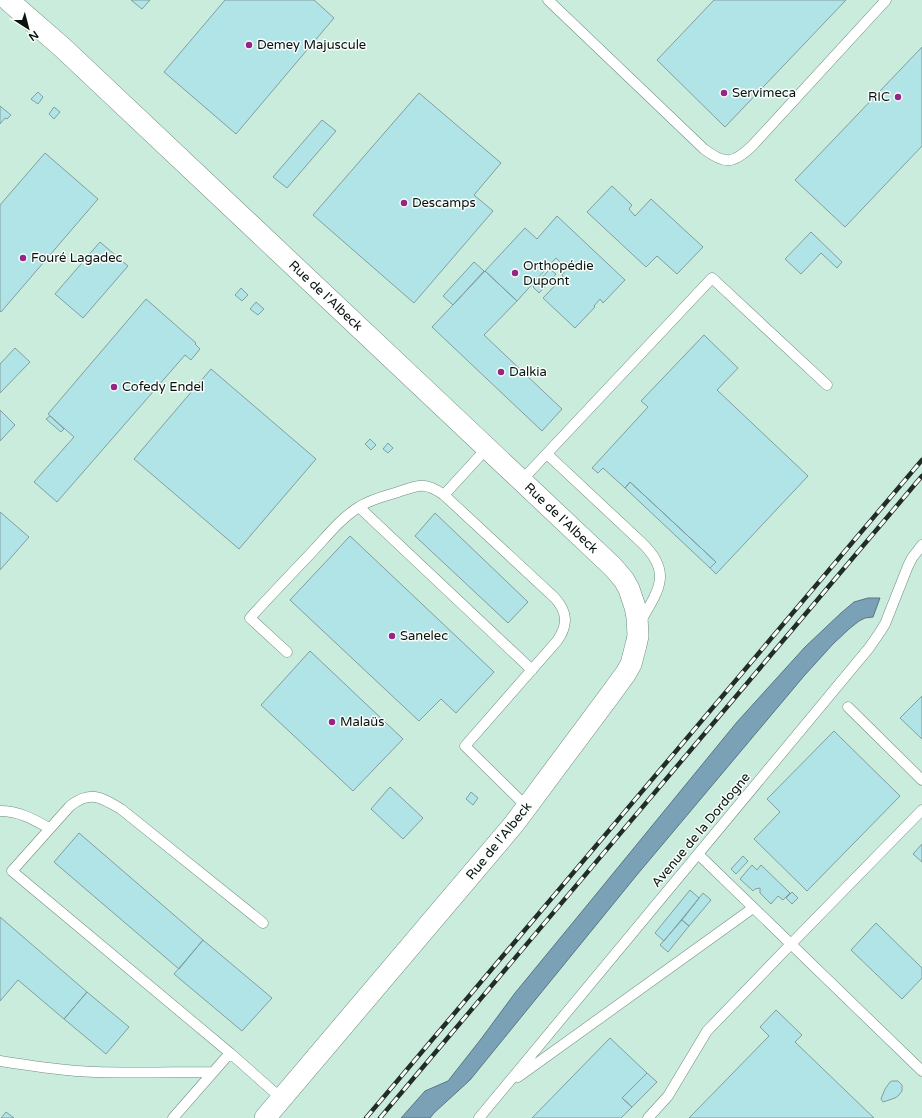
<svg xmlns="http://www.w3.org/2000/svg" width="922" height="1118" font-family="'Varela Round',sans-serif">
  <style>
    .built { fill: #c9ecdd }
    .water { fill: #7ba1b7; stroke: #597685 }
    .building { fill: #b1e4e7; stroke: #819ea0 }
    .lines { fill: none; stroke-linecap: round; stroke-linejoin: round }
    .service-casing { stroke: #728b80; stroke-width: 11 }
    .minor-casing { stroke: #728b80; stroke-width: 22 }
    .service { stroke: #fff; stroke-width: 10 }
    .minor { stroke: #fff; stroke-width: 21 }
    .rail-casing { stroke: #222d28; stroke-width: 4.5 }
    .rail { stroke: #f8fefb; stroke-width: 3; stroke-dasharray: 9; stroke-linecap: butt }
    .poi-dot { fill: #962685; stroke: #f8fefb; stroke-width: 1.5 }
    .labels { text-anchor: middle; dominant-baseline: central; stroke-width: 3; stroke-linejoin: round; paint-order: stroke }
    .poi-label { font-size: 13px; fill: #0a130f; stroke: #f8fefb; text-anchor: start }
    .street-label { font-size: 13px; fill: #0a130f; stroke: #f8fefb }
  </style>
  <rect width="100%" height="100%" fill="#dbf6ea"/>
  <path class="built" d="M0,0H922V1118H0Z"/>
  <path class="water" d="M868,598H880L873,617L865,618L859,621L849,629L833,644L804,676L636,876L470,1080L434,1113L430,1118H401L425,1091L448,1081L481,1039L515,993L584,909L737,722L805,647L841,613L854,602Z"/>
  <path class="building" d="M131,0H150L142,9Z
    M225,0H314L334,18L236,134L164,72Z
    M714,0H846L725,127L657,60Z
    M922,47V146L845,227L795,180Z
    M38,92L43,97L38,104L31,99Z
    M419,93L501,163L474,195L493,211L414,303L313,215Z
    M0,106L11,115L7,119L5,118L0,124Z
    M54,107L60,112L54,119L49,114Z
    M322,120L336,131L287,188L273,177Z
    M45,153L98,199L1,312L0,311V205Z
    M612,186L632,205L629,209L635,216L651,199L703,247L677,274L657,256L646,267L587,212Z
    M557,216L625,280L603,303L600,299L594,306L595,307L575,328L543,298L563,277L562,275L567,269L556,258L517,301L485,271L525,228L537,239Z
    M811,232L842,262L837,268L821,253L801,274L785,259Z
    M100,242L128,266L83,318L55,294Z
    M474,262L484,271L453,305L443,296Z
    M550,269L556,274L539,293L533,287Z
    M485,271L517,301L484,335L562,409L542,431L432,327Z
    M241,288L248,295L242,301L235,295Z
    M146,299L196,343L195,344L200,349L191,360L185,355L57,502L34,482L74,437L48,414Z
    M256,302L264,309L258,315L250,309Z
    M704,335L738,368L717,390L808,476L716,574L710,568L716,562L630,482L625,488L603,468L598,473L592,468L648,407L641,401Z
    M15,348L30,362L0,393V364Z
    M211,369L316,459L239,549L134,459Z
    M0,410L15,425L0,441Z
    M50,416L64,429L61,432L46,419Z
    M370,439L376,445L371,450L365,444Z
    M388,443L393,448L388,453L383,449Z
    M630,482L716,562L710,568L625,488Z
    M0,512L29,537L0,570Z
    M435,513L528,602L508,623L415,536Z
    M350,536L494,672L456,713L441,699L419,721L290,600Z
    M310,651L403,739L353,791L261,705Z
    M922,696V739L900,718Z
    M834,731L900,796L807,891L754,839L780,812L767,799Z
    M390,787L423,818L403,839L371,809Z
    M471,792L478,798L473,805L466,799Z
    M79,833L203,940L179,969L54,862Z
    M922,844V862L913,854Z
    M743,856L748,861L736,874L731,869Z
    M752,865L757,870L761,865L790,893L783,900L778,896L771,904L760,893V888L755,889L753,891L740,879Z
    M690,890L699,898L664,941L655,933Z
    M792,892L798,898L792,904L786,898Z
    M703,893L711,900L689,926L682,920Z
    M0,917L87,992L64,1019L18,980L0,1001Z
    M682,920L689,926L668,952L660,945Z
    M876,923L922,968V978L902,999L851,950Z
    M203,940L272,998L242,1031L174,974Z
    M87,992L129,1027L106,1054L64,1019Z
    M776,1010L802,1035L795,1042L874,1118H689L769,1036L760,1027Z
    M610,1038L647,1073L622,1098L632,1107L621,1118H532Z
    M647,1073L657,1082L632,1107L622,1098Z
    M892,1081H898L902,1085V1091L899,1095L895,1098L883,1102L881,1099L885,1089L890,1082Z
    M6,1112L14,1118H1Z"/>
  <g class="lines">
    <defs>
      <path id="service" d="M548,0L704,149C725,165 733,164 752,146L886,0
        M547,454L641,542C673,572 659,590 640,622
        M521,481L712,278L827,385
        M444,495L555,598C568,613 568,625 557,641L465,746L527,807
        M359,507L532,670
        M287,652L250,618C271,595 292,573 313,551C327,536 341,518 359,507C371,499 385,496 398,492C418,485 425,481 444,495L487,448
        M848,707L922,780
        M0,811C19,811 33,819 49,828
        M698,854L922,1071
        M263,923L121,809C101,797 90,790 70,806L12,871L230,1053L282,1099
        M0,1061C25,1065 50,1069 76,1071C121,1074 167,1072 213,1072
        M518,1077L753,908
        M173,1118L230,1053
        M479,1118L869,648L880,632L885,624L908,566L912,558L922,545
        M648,1118L668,1096L707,1031L791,944L922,810"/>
      <g id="minor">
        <path id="s1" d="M8,0L63,48L613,567L624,580L629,589L635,607L637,617L638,636L636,645L631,664L626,673L610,695L514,824L265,1118"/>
      </g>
    </defs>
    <use href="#service" class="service-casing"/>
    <use href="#minor" class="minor-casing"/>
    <use href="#service" class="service"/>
    <use href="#minor" class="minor"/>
    <defs>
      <path id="rail" d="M366,1118L922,460
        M380,1118L922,476"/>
    </defs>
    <use href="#rail" class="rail-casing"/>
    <use href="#rail" class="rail"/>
  </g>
  <g class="poi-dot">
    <circle cx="249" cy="45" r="4"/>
    <circle cx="724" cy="93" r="4"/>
    <circle cx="898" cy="97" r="4"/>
    <circle cx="404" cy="203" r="4"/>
    <circle cx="23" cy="258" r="4"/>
    <circle cx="515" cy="273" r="4"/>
    <circle cx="501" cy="372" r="4"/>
    <circle cx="114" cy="387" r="4"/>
    <circle cx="392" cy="636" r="4"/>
    <circle cx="332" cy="722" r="4"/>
  </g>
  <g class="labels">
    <g class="poi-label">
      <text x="257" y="45">Demey Majuscule</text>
      <text x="732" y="93">Servimeca</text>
      <text x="890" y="97" text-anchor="end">RIC</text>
      <text x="412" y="203">Descamps</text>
      <text x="31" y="258">Fouré Lagadec</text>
      <text x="523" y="266">Orthopédie<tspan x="523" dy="15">Dupont</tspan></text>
      <text x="509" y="372">Dalkia</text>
      <text x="122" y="387">Cofedy Endel</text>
      <text x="400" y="636">Sanelec</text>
      <text x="340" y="722">Malaüs</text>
    </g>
    <g class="street-label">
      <text stroke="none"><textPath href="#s1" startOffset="434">Rue de l'Albeck</textPath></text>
      <text stroke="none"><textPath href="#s1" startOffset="758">Rue de l'Albeck</textPath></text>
      <text transform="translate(701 830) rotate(-50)">Avenue de la Dordogne</text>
      <text transform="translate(499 841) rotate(-51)">Rue de l'Albeck</text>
    </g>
  </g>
  <g transform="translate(28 28) rotate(144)" stroke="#f8fefb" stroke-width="3" paint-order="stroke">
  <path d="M0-3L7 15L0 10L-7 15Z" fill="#0a130f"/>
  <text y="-6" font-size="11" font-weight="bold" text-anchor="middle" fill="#0a130f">N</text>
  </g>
</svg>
